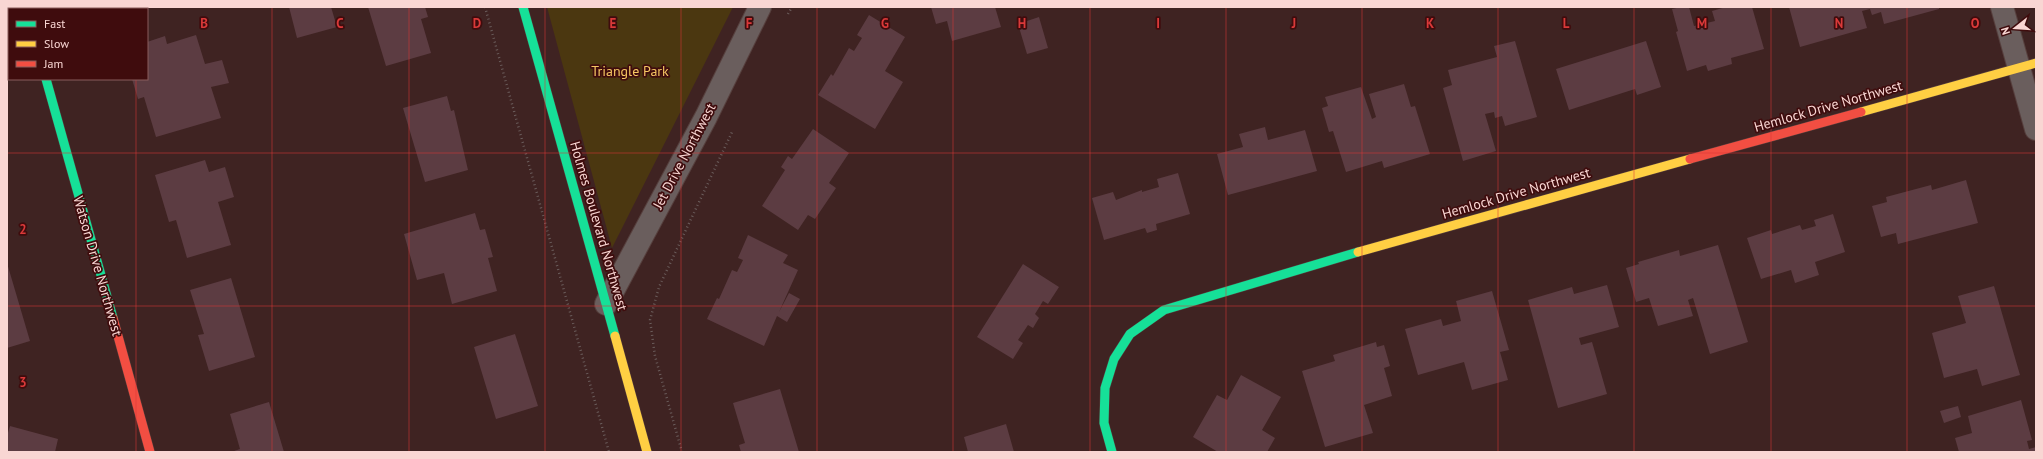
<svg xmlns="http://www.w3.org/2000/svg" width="2043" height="459" font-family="'PT Sans',sans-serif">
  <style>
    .green { fill: #4b3710 }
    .building { fill: #5c3c42 }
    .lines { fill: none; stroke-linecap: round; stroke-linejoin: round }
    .street-casing { stroke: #563f3d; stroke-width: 24 }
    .fast-casing { stroke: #563f3d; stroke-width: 10 }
    .slow-casing { stroke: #563f3d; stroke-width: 10 }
    .jam-casing { stroke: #563f3d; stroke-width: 10 }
    .path { stroke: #6a5c5b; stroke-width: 2.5; stroke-dasharray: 1 3; stroke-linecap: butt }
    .street { stroke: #6a5e5d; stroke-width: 22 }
    .fast { stroke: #16e098; stroke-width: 9 }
    .slow { stroke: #ffcf43; stroke-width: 9 }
    .jam { stroke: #f24e42; stroke-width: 9 }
    .grid { fill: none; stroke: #da3939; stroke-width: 1; stroke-opacity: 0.55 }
    .labels { text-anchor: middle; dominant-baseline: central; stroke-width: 3.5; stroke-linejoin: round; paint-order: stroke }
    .park-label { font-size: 14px; fill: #f6c763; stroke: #3f0c0d }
    .street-label { font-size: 14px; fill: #f9d6d3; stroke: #3f0c0d }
    .grid-label { font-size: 13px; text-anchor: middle; font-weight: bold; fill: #da3939; stroke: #3f0c0d; stroke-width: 3.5; stroke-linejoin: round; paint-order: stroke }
  </style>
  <rect width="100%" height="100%" fill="#3f2322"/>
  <path class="green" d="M547,7H733L612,248Z"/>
  <path class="building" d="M112,7H152L113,9Z
    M289,7H331L337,27L297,38Z
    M368,7H425L428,17L421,19L431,53L386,66Z
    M931,7H995L1001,27L952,41L947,21L936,24Z
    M1681,7H1689L1694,26L1715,21L1712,11L1726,7H1752L1764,49L1731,58L1732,64L1708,71L1706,65L1687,71L1676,32L1678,31L1672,9Z
    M1789,7H1939V9L1884,24L1881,12L1872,15L1870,9L1862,11L1867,28L1800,47Z
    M869,15L905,37L885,71L903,82L875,129L818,95L831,74L833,76L849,48L854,51L862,38L857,35Z
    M1039,17L1048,48L1027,54L1018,24Z
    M196,35L205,64L222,60L229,83L211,87L221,118L156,137L144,97L138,99L132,79H147V42L165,36L167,44Z
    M1515,41L1537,117L1505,126L1502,116L1495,118L1494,112L1485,114L1496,151L1463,161L1443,88L1452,85L1448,70L1497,57L1494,46Z
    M1646,41L1661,87L1637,95L1635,89L1569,110L1556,69Z
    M1404,84L1411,107L1415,106L1430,154L1384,168L1382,161L1346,172L1333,131L1329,132L1322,108L1328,106L1325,97L1361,87L1372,119L1376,117L1369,94Z
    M447,96L451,111L454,110L468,170L425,182L403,108Z
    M1265,127L1268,140L1305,130L1317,171L1228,195L1217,154L1243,147L1239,134Z
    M813,129L849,153L829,183L836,188L815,219L808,215L798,230L762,206L785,170L781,167L788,156L792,159Z
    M205,160L209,172L225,167L234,197L218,202L231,245L187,258L176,220L169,222L155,175Z
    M1178,173L1190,214L1156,224L1157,230L1147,233L1145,228L1104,240L1092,198L1113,192L1116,200L1142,190V192L1159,187L1157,179Z
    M1966,180L1978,223L1898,244L1896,233L1881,237L1872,206L1887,202L1886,197L1931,185L1932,190Z
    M475,213L480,230L485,229L493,257L488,258L497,291L452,304L444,273L417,280L404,234Z
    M1833,214L1845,252L1815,262L1819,275L1795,283L1791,270L1761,279L1747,238L1771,230L1772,234L1800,225L1802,230L1816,226L1814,220Z
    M748,235L788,255L783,263L798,270L779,312L789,293L800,299L787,322L777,316L764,346L707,319L717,298L719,299L732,270L737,272L743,260L738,258Z
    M1718,245L1748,342L1710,354L1693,298L1688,300L1693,316L1658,326L1649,298L1636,302L1626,268L1639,264L1638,262L1679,250L1680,256Z
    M7,263L30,341L7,348Z
    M1023,264L1059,287L1048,304L1043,301L1035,314L1039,318L1033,328L1028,325L1018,340L1023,343L1013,359L977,337Z
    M231,278L255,357L209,371L198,335L204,334L190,290Z
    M1607,285L1619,327L1579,338L1581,345L1592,342L1607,394L1558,408L1528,300L1572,287L1574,294Z
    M1994,286L2020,375L1982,386L1977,369L1944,378L1932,333L1966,323L1958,296Z
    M1492,291L1509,350L1500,352L1508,380L1472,390L1464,362L1418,375L1405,329L1441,319L1443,326L1461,321L1456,301Z
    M515,334L538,406L496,419L474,347Z
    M1376,342L1377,347L1384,345L1390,366L1384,368L1392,396L1364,405L1373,433L1325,447L1302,371L1335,361L1333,355Z
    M1241,375L1281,397L1262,430L1275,438L1267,452H1218L1193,437L1217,395L1227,400Z
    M780,389L799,452H741L739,445L745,443L733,403Z
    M2021,400L2032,440L2027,441L2029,449L2036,447V452H1959L1955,438L1972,433L1968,416Z
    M269,402L284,452H231L240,449L230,414Z
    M1958,406L1961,417L1944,423L1940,411Z
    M1006,424L1014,452H968L964,437Z
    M10,426L58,439L55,452H7V436Z"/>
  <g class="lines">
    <defs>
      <path id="street" d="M26,7V9
        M2002,7L2036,129
        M606,304L706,117L760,7"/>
      <path id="fast" d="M523,7L615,336
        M46,79L113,318
        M1112,452L1104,423L1105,388L1114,359L1130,334L1164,310L1358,252"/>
      <path id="slow" d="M1861,112L2036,63
        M1358,252L1690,159
        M615,336L647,452"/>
      <path id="jam" d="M1690,159L1861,112
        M113,318L150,452"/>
    </defs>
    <use href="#street" class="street-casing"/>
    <use href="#fast" class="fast-casing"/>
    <use href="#slow" class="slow-casing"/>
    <use href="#jam" class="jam-casing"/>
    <path class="path" d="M485,7L609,452
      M788,14L792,7
      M682,452L655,356L650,320L659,287L733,130"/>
    <use href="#street" class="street"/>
    <use href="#fast" class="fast"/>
    <use href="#slow" class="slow"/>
    <use href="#jam" class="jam"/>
  </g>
  <path class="grid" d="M136,7V9M272,7V452M409,7V452M545,7V452M681,7V452M817,7V452M953,7V452M1090,7V452M1226,7V452M1362,7V452M1498,7V452M1634,7V452M1771,7V452M1907,7V452M136,79V452M7,153H2036M7,306H2036"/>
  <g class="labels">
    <g class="park-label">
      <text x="630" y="71">Triangle Park</text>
    </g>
    <g class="street-label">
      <text transform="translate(1828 106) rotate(-16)">Hemlock Drive Northwest</text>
      <text transform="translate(684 156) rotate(-62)">Jet Drive Northwest</text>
      <text transform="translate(1516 193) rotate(-16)">Hemlock Drive Northwest</text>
      <text transform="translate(599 226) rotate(74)">Holmes Boulevard Northwest</text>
      <text transform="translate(98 266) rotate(74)">Watson Drive Northwest</text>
    </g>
  </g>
  <g class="grid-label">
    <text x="204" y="28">B</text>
    <text x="340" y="28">C</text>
    <text x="477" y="28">D</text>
    <text x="613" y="28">E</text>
    <text x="749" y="28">F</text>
    <text x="885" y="28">G</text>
    <text x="1022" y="28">H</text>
    <text x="1158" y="28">I</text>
    <text x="1294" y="28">J</text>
    <text x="1430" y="28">K</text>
    <text x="1566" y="28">L</text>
    <text x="1702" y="28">M</text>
    <text x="1839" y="28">N</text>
    <text x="1975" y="28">O</text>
    <text x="23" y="234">2</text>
    <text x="23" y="387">3</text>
  </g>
  <rect width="2043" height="459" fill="none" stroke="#f9d6d3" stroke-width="16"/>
  <rect x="8" y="8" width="140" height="72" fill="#3f0c0d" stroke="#895d5c"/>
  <rect x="16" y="21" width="20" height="6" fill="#16e098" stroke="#895d5c"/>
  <text x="44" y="28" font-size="12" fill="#f9d6d3">Fast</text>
  <rect x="16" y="41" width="20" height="6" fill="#ffcf43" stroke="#895d5c"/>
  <text x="44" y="48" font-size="12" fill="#f9d6d3">Slow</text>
  <rect x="16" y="61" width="20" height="6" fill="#f24e42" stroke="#895d5c"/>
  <text x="44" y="68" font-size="12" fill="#f9d6d3">Jam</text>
  <g transform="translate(2015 28) rotate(253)" stroke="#3f0c0d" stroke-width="3" paint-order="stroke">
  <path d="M0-3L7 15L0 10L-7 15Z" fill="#f9d6d3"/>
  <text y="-6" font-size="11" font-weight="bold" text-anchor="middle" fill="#f9d6d3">N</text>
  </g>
</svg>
